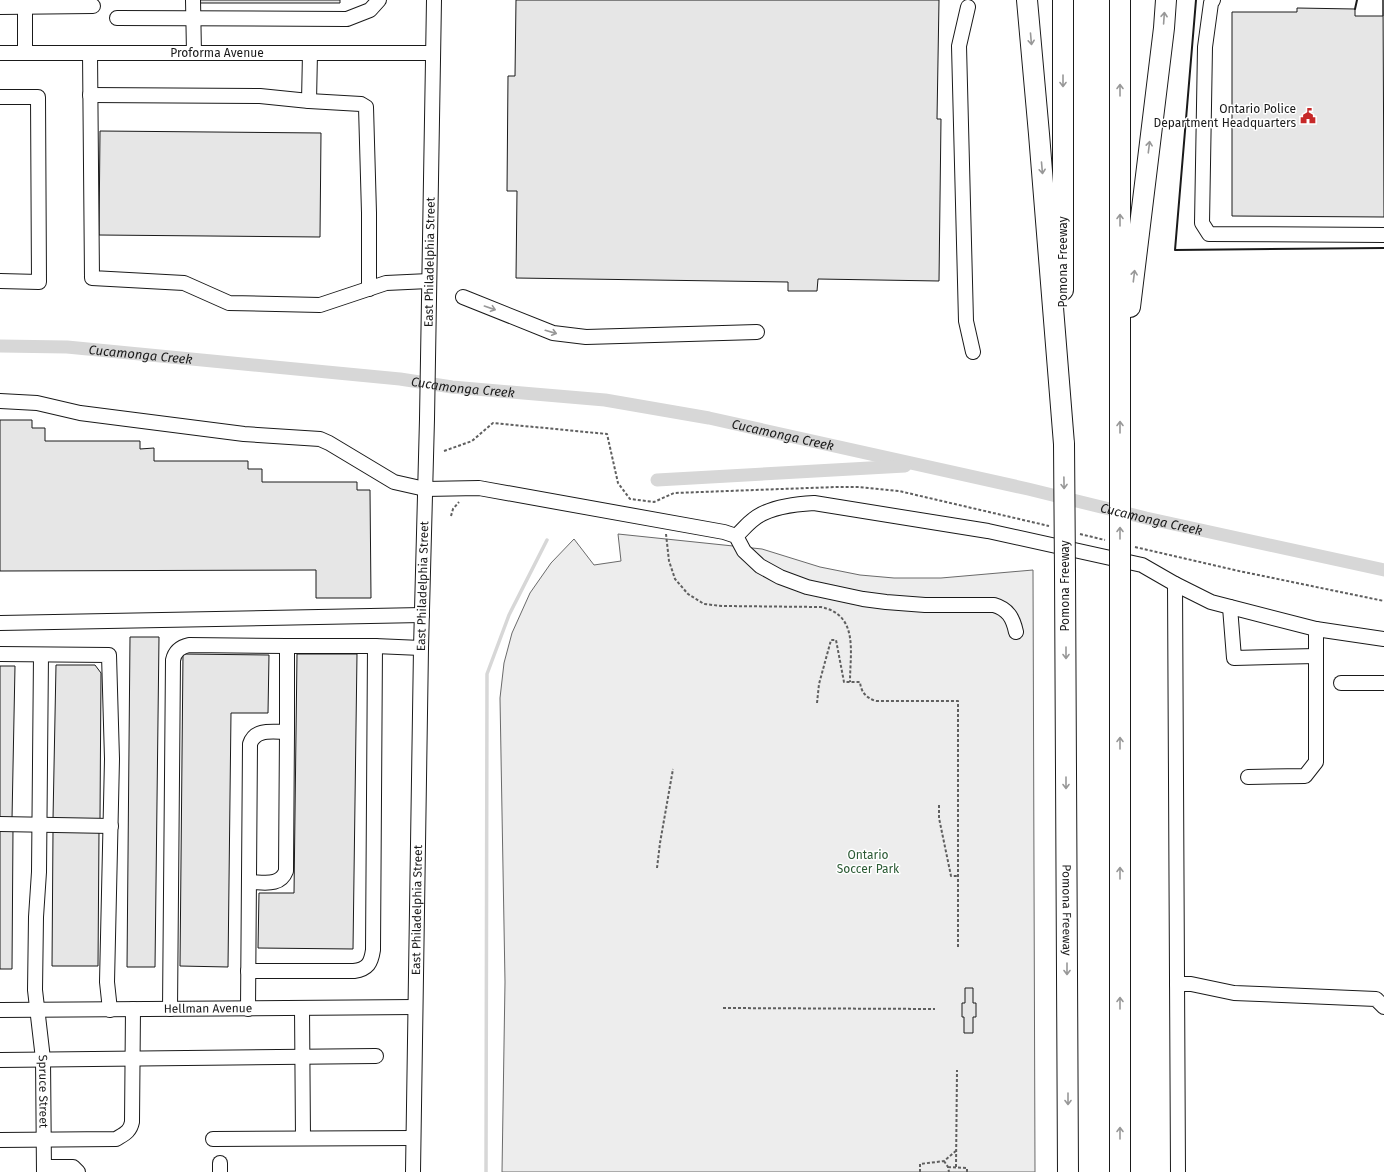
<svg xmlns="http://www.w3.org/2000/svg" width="1384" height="1172" font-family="'Fira Sans',sans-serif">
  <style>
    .built { fill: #ededed; stroke: #6a6a6a }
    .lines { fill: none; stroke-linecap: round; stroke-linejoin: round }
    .stream { stroke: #d7d7d7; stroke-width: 3.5 }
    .canal { stroke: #d7d7d7; stroke-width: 13 }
    .building { fill: #e6e6e6; stroke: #1a1a1a }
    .minor-casing { stroke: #1a1a1a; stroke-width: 16 }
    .highway-casing { stroke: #1a1a1a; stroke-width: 22 }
    .path { stroke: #5f5f5f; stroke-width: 2; stroke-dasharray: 3 2; stroke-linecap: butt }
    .minor { stroke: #fff; stroke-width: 14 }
    .highway { stroke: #fff; stroke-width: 20 }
    .highway-bridge-casing { stroke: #1a1a1a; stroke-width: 22; stroke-linecap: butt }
    .highway-bridge { stroke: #fff; stroke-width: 20 }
    .wall { stroke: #1a1a1a; stroke-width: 2 }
    .oneway { stroke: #989898 }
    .labels { text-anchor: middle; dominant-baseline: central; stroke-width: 3; stroke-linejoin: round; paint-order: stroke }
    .street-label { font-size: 12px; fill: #1a1a1a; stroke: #fff }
    .poi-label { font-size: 12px; fill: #1a1a1a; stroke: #fff; text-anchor: end }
    .park-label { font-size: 12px; fill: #2b5a34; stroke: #fff }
    .water-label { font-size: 13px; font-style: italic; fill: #1a1a1a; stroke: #fff }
  </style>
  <rect width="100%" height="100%" fill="#fff"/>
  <path class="built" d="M618,534L762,549L820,567L860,575L894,578H941L1033,570L1035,1172H502L505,982L500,698L504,663L512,633L530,593L551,563L574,539L594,565L621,561Z"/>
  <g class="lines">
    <path class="stream" d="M486,1172L487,674L509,615L547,540"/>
    <g class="canal">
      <path id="s1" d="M0,346L67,347L400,379L452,387L605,400L709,418L1028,489L1146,518L1384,570"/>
      <path d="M657,480L905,466"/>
    </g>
  </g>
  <path class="building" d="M198,0H340V3H198Z
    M516,0H939L937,119H941L939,281L818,279L817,291H788V282L516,278L517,191H507L508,76H515Z
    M1383,0L1384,217L1232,216V12H1297V8L1355,9V16H1383Z
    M100,131L321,133L320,237L99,235Z
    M0,420H32V428H45V441H140V449L154,448V461H248V469H262V482H357V490H370L371,598H316V570L0,571Z
    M130,637H159L155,967H127Z
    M183,654L269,655L268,713H231L228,967L180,966Z
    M297,654H357L353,949L258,948L259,893H294Z
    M56,665H95L101,673L100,819H53Z
    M0,666H15L12,819L0,818Z
    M0,829H13L12,969H0Z
    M53,831H99L98,966H52Z
    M965,988H973V1003H976V1017H973V1033H964V1017H962V1003H965Z"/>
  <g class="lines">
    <defs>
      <g id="minor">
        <path d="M193,0L194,53"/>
        <path d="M1213,0L1211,3L1205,47L1202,223L1209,234L1384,235"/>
        <path d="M0,7L93,6"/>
        <path d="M25,7V53"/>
        <path d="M968,7L959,46L966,321L973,352"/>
        <path d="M117,18L347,19L370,10L379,0"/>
        <path id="s2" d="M0,53H433"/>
        <path d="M90,53L92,278L184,283L229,303L320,305L386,283L429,281"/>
        <path d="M90,95L260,96L309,101L310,53"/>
        <path d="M0,97H38L39,282L0,281"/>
        <path d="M309,101L361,104L366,107L369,213V289"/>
        <path d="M463,297L553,333L586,337L757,332"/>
        <path d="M0,401L37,403L80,413L244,434L320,439L329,443L394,482L425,489L479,488L724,532L736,536L744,551L760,566L780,577L807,587L863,599L886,602L925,605H994C1008,609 1013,618 1016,632"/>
        <path d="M736,536C742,531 747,524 754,519C769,507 796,504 814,503L988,531L1142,565L1175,584L1178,1172"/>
        <path d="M1175,584L1211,602L1316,629V762L1305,776L1248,777"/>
        <path d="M1230,607L1234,658L1316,656"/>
        <path d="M0,623L422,615"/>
        <path d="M1316,629L1384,639"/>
        <path d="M0,654L109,655L112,759L107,982L110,1010"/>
        <path id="s3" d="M41,655L39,872L36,917L35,990L43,1059L44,1172"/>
        <path d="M1341,683H1384"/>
        <path d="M0,824L111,826"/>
        <path d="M249,882C263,882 280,887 286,871L287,732"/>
        <path d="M248,971H354C368,969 371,963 373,950L375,646"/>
        <path d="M1177,984H1191L1234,993L1376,999L1384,1007"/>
        <path d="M302,1008L303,1138"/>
        <path d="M170,1009L173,660C175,651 180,647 189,645L287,646"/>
        <path d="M248,1009L250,744C255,728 273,732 287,732V646H375L421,648"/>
        <path id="s4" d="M0,1010L415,1007"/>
        <path d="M0,1060L376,1056"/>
        <path d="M213,1139L413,1138"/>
        <path d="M0,1140L116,1139C124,1134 130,1132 132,1122L133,1009"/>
        <path d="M44,1167H73L78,1172"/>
        <path d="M220,1172V1163"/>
        <path id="s5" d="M413,1172L421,648L427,419L434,0"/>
      </g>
      <g id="highway">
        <path d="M1027,0L1039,134L1064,444"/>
        <path d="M1063,0V290"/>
        <path d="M1130,307L1164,28L1166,0"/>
        <path d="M1120,455V0"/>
        <path id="s6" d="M1065,572L1068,1172"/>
        <path d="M1120,1172V586"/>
      </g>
    </defs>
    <use href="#minor" class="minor-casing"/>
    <use href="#highway" class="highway-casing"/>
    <path class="path" d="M444,451L472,441L493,423L607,434L618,483L630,499L654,502L674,493L836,487H859L899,491L1049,526
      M451,516L453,509L459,502
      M666,534L669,561L675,579L688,594L704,604L722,606L821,607C859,615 850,652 850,682
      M1080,534L1105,540
      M1135,547L1239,571L1384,601
      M817,703L819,684L831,640H836L844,682H860C861,692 866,698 876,701H958V947
      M939,805V818L951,876H957
      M657,868L660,843L673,769
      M723,1008L935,1009
      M944,1161L948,1167L949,1172
      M948,1167L967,1168V1172
      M956,1167L957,1070
      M920,1172V1164L944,1161L957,1150"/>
    <use href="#minor" class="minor"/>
    <use href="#highway" class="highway"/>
    <defs>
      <path id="highway-bridge" d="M1064,444L1065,572
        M1120,455V586"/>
    </defs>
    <use href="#highway-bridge" class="highway-bridge-casing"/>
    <use href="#highway-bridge" class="highway-bridge"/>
    <path class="wall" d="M1196,0L1175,250L1384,248
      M1355,9L1357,0"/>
  </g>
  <defs><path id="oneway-shaft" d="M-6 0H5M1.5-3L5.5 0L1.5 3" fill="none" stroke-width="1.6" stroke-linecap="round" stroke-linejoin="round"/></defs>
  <g class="oneway">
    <use href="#oneway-shaft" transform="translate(1164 18) rotate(-86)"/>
    <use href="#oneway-shaft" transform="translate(1031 39) rotate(85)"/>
    <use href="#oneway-shaft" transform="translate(1063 81) rotate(90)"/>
    <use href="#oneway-shaft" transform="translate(1120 90) rotate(-90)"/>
    <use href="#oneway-shaft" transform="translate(1149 147) rotate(-83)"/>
    <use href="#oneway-shaft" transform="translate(1042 168) rotate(85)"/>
    <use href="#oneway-shaft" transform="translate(1120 220) rotate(-90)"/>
    <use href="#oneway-shaft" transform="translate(1134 276) rotate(-83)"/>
    <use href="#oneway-shaft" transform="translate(490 308) rotate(19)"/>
    <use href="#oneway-shaft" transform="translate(551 332) rotate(16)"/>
    <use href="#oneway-shaft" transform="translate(1120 427) rotate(-90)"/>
    <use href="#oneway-shaft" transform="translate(1064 483) rotate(89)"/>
    <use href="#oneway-shaft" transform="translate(1120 533) rotate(-90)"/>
    <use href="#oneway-shaft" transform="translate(1066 653) rotate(90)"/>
    <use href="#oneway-shaft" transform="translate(1120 743) rotate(-90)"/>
    <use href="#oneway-shaft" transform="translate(1066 783) rotate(90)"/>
    <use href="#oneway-shaft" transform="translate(1120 873) rotate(-90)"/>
    <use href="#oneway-shaft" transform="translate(1067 969) rotate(90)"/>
    <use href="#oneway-shaft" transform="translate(1120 1003) rotate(-90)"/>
    <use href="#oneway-shaft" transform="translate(1068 1099) rotate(90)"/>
    <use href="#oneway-shaft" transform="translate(1120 1133) rotate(-90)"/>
  </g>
  <defs>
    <symbol id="civic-bare" viewBox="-9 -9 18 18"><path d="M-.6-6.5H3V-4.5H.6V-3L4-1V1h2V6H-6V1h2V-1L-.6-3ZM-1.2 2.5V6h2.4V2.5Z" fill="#c62828" stroke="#fff" stroke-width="2.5" paint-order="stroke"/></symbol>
  </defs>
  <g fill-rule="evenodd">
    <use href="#civic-bare" x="1297" y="105" width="22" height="22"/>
  </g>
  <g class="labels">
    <g class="street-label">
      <text stroke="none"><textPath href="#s2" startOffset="217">Proforma Avenue</textPath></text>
      <text stroke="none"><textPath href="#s5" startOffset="910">East Philadelphia Street</textPath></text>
      <text transform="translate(1063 262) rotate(-90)">Pomona Freeway</text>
      <text stroke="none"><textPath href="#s5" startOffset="586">East Philadelphia Street</textPath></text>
      <text transform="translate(1065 586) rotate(-90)">Pomona Freeway</text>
      <text stroke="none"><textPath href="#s5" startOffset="262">East Philadelphia Street</textPath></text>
      <text stroke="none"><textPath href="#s6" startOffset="338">Pomona Freeway</textPath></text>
      <text stroke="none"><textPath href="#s4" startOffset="208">Hellman Avenue</textPath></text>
      <text stroke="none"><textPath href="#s3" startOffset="437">Spruce Street</textPath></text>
    </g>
    <g class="poi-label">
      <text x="1296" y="109">Ontario Police<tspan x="1296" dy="14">Department Headquarters</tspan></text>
    </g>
    <g class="park-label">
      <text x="868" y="855">Ontario<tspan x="868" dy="14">Soccer Park</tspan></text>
    </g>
    <g class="water-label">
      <text stroke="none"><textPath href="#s1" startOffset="141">Cucamonga Creek</textPath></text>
      <text stroke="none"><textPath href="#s1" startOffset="465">Cucamonga Creek</textPath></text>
      <text stroke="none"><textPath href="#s1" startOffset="789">Cucamonga Creek</textPath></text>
      <text stroke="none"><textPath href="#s1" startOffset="1167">Cucamonga Creek</textPath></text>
    </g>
  </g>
</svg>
